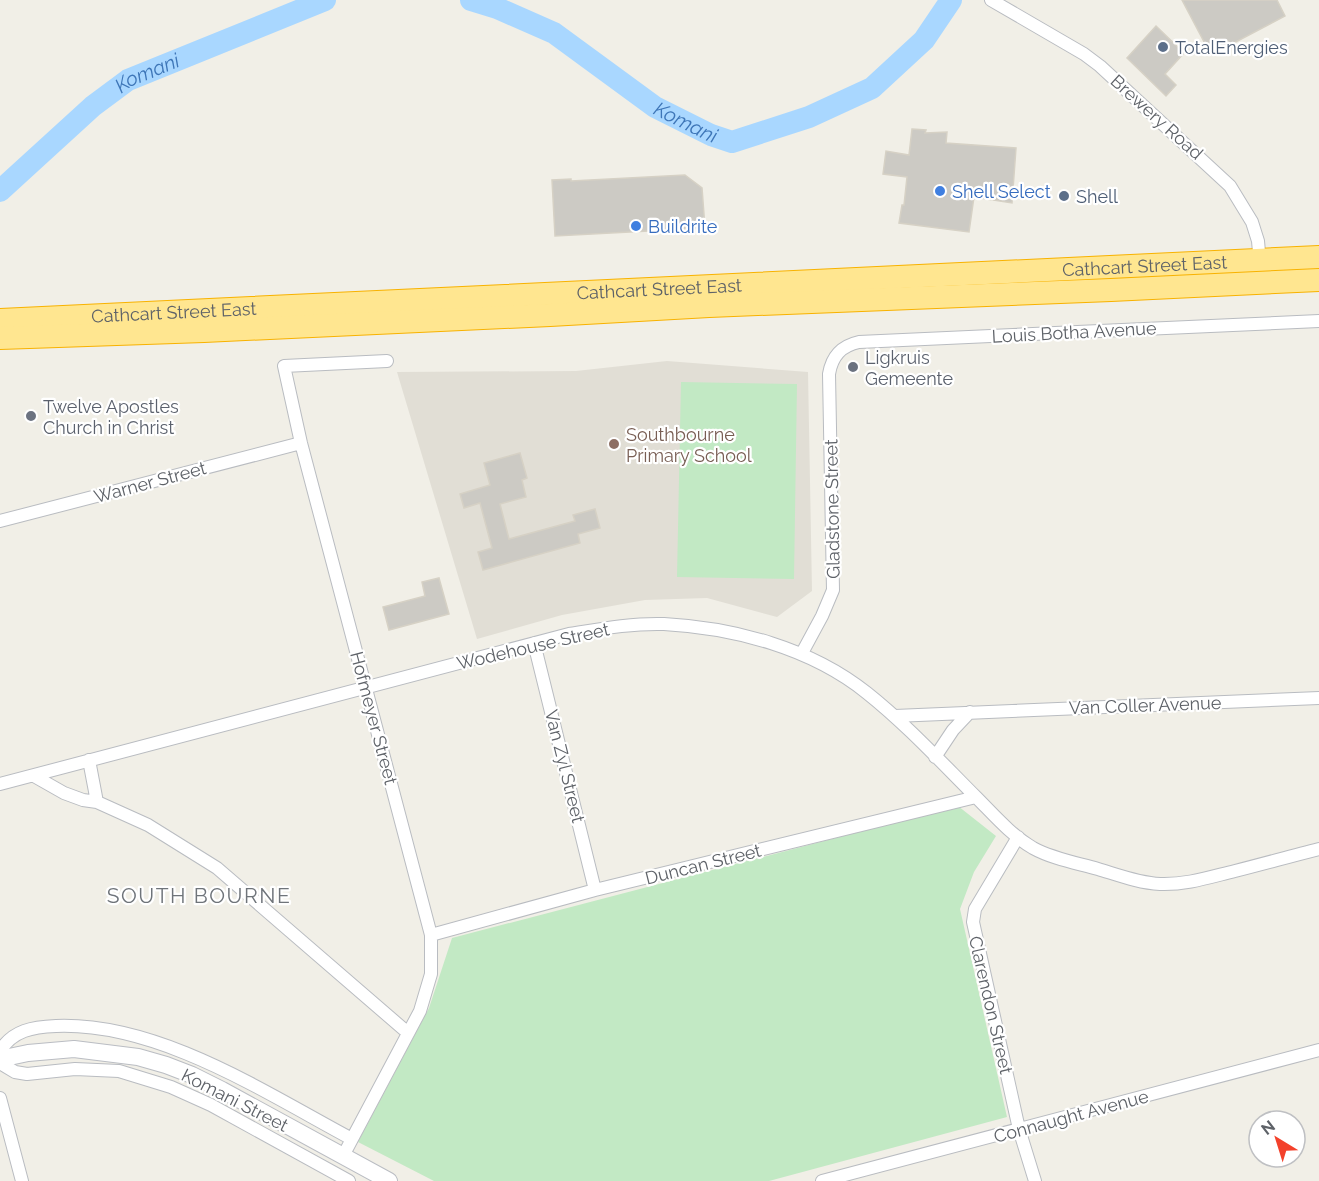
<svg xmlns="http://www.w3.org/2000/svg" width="1319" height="1181" font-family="Raleway,sans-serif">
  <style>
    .education { fill: #e1ded5 }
    .green { fill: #c2e9c4 }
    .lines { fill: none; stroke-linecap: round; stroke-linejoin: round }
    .river { stroke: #a9d7ff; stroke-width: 22 }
    .building { fill: #cccac4; stroke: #d6d1c5; stroke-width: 1.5 }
    .street-casing { stroke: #b9bcc1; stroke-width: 14 }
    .secondary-casing { stroke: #babdc3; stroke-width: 18 }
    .highway-casing { stroke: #f8b200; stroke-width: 24 }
    .street { stroke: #fff; stroke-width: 12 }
    .secondary { stroke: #fff; stroke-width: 16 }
    .highway { stroke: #ffe690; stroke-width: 22 }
    .service-dot { fill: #5c6f8a; stroke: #fff; stroke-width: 2 }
    .shop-dot { fill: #3f7fe0; stroke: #fff; stroke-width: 2 }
    .worship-dot { fill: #6b7280; stroke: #fff; stroke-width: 2 }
    .education-dot { fill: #8d6e63; stroke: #fff; stroke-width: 2 }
    .labels { text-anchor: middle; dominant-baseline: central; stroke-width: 4.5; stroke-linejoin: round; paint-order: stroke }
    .service-label { font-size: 18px; fill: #4e5e75; stroke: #fff; text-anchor: start }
    .street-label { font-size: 18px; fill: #5e6268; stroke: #fff }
    .shop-label { font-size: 18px; fill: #366cbe; stroke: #fff; text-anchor: start }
    .worship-label { font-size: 18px; fill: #5b616d; stroke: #fff; text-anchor: start }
    .education-label { font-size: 18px; fill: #785e54; stroke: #fff; text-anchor: start }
    .water-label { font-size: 20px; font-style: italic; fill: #3e76b8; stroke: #fff }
    .quarter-label { font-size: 21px; letter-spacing: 1.5px; fill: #6f747a; stroke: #fff }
  </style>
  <rect width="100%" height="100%" fill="#f1efe7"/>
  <path class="education" d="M667,361L808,372L812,591L777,617L707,598L645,600L562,615L477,639L397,372L576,371Z"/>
  <path class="green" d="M681,382L797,384L794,579L677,577Z
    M958,806L996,836L974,872L960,909L1007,1117L769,1181H434L358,1142L429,1008L452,938Z"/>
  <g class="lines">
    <g class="river">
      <path id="s1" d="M471,0L497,8L554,33L655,107L711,135L732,142L809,117L872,88L924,40L951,0"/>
      <path id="s2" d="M0,191L93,106L128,80L325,0"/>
    </g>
  </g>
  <path class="building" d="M1182,0H1277L1285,16L1211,55Z
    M1156,26L1184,53L1165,74L1176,85L1166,96L1127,58Z
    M912,129L926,130L925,133L947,132L946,143L1016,148L1012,203L974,197L969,232L899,223L902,205H904L907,177L883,174L886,151L909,155Z
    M685,175L702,188L705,228L555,236L552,180L571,179V181Z
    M520,453L527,478L522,480L526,497L500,504L509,539L575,521L573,515L595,509L600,528L578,534L580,543L483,570L478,552L492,548L480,503L464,508L460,494L490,485L484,463Z
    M439,578L449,614L389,630L383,607L425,596L422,582Z"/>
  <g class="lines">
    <defs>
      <path id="street" d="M991,0L1084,54L1100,66L1230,186L1252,222L1258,241L1260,263
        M0,521L301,443
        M534,643L595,890
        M802,653L822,616L833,590L829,374C832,356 841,346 859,342L1319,321
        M895,716L1319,698
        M935,757L953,730L970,712
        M89,760L97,802
        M34,776L64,793L83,800L97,802L148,825L217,868L408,1033
        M0,784L569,634C600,629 632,623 664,624C735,628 811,648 867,693C906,724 941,762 976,797C994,815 1011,835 1033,848C1053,859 1077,863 1098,869C1118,875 1139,883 1160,884C1186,885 1210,877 1235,871C1263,864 1291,856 1319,849
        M1018,837L975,909L973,922L1019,1129L1035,1181
        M431,935L595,890L976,797
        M0,1051C13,1030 33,1027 56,1026C158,1022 264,1092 352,1139
        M0,1063L15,1072L27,1074L75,1069L119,1071L171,1087L211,1105L349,1181
        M0,1098L22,1181
        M343,1156L420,1011L431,974V935L301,443L284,366L387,361
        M822,1181L1319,1050"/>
      <path id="secondary" d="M0,1059L28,1053L74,1049L138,1057L166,1065L192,1075L222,1090L389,1181"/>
      <g id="highway">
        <path id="s3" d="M0,320L1319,257"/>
        <path d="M0,338L204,331L550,315L709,306L1111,290L1319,280"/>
      </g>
    </defs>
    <use href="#street" class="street-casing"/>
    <use href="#secondary" class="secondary-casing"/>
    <use href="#highway" class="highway-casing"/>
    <use href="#street" class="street"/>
    <use href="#secondary" class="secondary"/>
    <use href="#highway" class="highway"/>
  </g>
  <g class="service-dot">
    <circle cx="1163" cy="47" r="6"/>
    <circle cx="1064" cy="196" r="6"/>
  </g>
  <g class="shop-dot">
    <circle cx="940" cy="191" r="6"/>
    <circle cx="636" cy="226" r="6"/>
  </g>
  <g class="worship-dot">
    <circle cx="853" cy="367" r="6"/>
    <circle cx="31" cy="416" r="6"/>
  </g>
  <circle class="education-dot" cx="614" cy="444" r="6"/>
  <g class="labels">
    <g class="service-label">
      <text x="1175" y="47">TotalEnergies</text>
      <text x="1076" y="196">Shell</text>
    </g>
    <g class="street-label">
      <text transform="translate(1157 117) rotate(42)">Brewery Road</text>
      <text stroke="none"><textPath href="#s3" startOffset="1146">Cathcart Street East</textPath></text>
      <text stroke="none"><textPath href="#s3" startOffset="660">Cathcart Street East</textPath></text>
      <text stroke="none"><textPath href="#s3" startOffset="174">Cathcart Street East</textPath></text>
      <text transform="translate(1074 332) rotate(-3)">Louis Botha Avenue</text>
      <text transform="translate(150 482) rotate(-15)">Warner Street</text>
      <text transform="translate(832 509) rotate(-91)">Gladstone Street</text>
      <text transform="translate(533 646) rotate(-13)">Wodehouse Street</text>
      <text transform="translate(1145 705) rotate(-2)">Van Coller Avenue</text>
      <text transform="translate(374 718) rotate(75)">Hofmeyer Street</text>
      <text transform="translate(565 766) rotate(76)">Van Zyl Street</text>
      <text transform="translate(703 864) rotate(-14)">Duncan Street</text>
      <text transform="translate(991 1005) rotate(77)">Clarendon Street</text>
      <text transform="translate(235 1100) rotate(27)">Komani Street</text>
      <text transform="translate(1071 1116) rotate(-15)">Connaught Avenue</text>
    </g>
    <g class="shop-label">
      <text x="952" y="191">Shell Select</text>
      <text x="648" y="226">Buildrite</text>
    </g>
    <g class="worship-label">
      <text x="865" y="357">Ligkruis<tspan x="865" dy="21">Gemeente</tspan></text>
      <text x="43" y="406">Twelve Apostles<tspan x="43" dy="21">Church in Christ</tspan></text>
    </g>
    <g class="education-label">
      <text x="626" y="434">Southbourne<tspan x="626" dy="21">Primary School</tspan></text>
    </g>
    <g class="water-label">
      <text stroke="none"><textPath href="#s2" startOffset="190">Komani</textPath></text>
      <text stroke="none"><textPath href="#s1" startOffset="249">Komani</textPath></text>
    </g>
    <g class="quarter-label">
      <text x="199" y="895">SOUTH BOURNE</text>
    </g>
  </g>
  <g transform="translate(1277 1139) rotate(322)"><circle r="28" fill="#ffffff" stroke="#bfc0c3" stroke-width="1.5"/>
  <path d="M0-4.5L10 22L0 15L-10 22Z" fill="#f3412b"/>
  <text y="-9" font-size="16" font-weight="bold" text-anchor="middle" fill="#5e6268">N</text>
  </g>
</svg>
